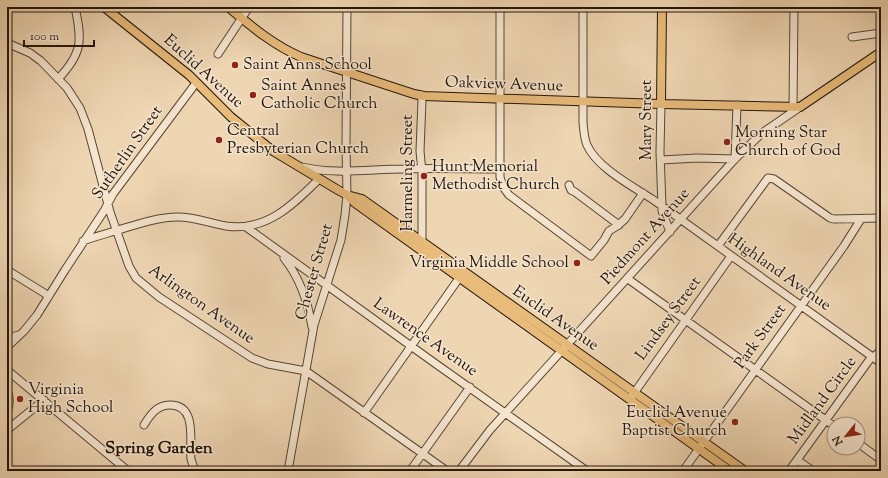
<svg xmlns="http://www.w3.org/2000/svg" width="888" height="478" font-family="'Sorts Mill Goudy',serif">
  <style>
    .grass { fill: #c1bb87; stroke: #726849 }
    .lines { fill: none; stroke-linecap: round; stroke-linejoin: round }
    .minor-casing { stroke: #554635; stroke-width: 9 }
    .major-casing { stroke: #22160b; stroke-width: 10 }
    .minor { stroke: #f5e4ce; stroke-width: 7 }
    .major { stroke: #e8bb7a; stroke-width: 8 }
    .poi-dot { fill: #8f2418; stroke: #f5e4ce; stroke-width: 1.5 }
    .labels { text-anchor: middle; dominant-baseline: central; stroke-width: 3; stroke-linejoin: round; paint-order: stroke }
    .poi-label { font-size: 16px; fill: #22160b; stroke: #f5e4ce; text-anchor: start }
    .street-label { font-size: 16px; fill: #22160b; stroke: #f5e4ce }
    .neighbourhood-label { font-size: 17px; font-weight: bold; fill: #22160b; stroke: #f5e4ce }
  </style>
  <rect width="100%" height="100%" fill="#efd6b3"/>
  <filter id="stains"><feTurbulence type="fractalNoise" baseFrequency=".005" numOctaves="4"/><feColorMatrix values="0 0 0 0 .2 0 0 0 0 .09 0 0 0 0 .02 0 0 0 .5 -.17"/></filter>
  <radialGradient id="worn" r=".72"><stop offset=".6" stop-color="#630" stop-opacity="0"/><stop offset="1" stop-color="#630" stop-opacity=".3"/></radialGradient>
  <path class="grass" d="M7,382C15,393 16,407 7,418Z"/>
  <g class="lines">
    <defs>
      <path id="minor" d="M500,7V177L503,187L509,195L591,256L604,240L609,231L617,226L625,219L643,193
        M583,7V123C584,131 584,138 587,145C597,168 634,187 655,201L881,363
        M852,37L881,33
        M7,43L30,53L41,61L67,88L80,108L88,129L110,212L129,266L136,278L159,297L252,358L268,364L306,371L447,471
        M218,54L249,7
        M58,79C83,53 82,40 75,7
        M421,95L422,100L420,151L422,172V245
        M661,104L660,152L662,206V211L670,232
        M793,107L794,7
        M661,160L697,158L735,159L737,105
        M302,167C335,175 371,169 404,169C436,168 468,169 500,169
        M569,185L571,190L575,192L619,225
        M246,227L429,359L587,471
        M83,241C94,237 105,234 115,231C135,225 157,217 178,217C194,217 210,223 226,226C266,232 293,205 319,179
        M718,246L768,178L774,179L830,218L834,219L881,218
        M284,258C300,278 308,302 312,327
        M7,270L49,296
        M628,279L834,426
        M7,338L19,335
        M7,347L24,331L37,315L65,270L104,211L113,194L196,83
        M7,370L128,471
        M632,396L731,256
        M364,413L462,274
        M144,425C150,415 157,405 170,405C198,405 189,442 191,459C192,463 194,467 195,471
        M7,430L44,400
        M858,443L881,460
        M797,460L813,471
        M288,471L314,325L341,240L345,215L347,195L346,146L347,7
        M410,471L470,387
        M459,471L490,430L735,159L762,133L800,107
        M683,471L844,246L861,219
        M789,471L870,359L877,354L881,350"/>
      <path id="major" d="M104,7L189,75L231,117L273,151L338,190L347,195L362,199L745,471
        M228,7C251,26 273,45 301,57L414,94L424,96L661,104L800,107L881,52
        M661,104L662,7
        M347,195L355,203L730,471"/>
    </defs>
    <use href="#minor" class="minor-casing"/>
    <use href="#major" class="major-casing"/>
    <use href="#minor" class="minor"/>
    <use href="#major" class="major"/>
  </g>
  <g class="poi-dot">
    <circle cx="235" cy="65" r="4"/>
    <circle cx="253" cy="95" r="4"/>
    <circle cx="219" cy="140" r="4"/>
    <circle cx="727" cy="142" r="4"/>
    <circle cx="424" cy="176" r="4"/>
    <circle cx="577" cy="263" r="4"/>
    <circle cx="20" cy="399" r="4"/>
    <circle cx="735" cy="422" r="4"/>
  </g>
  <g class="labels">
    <g class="poi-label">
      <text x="243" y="65">Saint Anns School</text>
      <text x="261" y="86">Saint Annes<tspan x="261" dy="18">Catholic Church</tspan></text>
      <text x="227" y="131">Central<tspan x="227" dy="18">Presbyterian Church</tspan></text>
      <text x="735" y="133">Morning Star<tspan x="735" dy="18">Church of God</tspan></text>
      <text x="432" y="167">Hunt Memorial<tspan x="432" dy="18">Methodist Church</tspan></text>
      <text x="569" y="263" text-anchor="end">Virginia Middle School</text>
      <text x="28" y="390">Virginia<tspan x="28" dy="18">High School</tspan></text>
      <text x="727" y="413" text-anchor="end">Euclid Avenue<tspan x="727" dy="18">Baptist Church</tspan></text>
    </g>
    <g class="street-label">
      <text transform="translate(203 72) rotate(42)">Euclid Avenue</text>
      <text transform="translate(504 85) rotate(2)">Oakview Avenue</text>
      <text transform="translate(647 120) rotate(-90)">Mary Street</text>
      <text transform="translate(128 153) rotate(-55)">Sutherlin Street</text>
      <text transform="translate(408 173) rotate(-90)">Harmeling Street</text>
      <text transform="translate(646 237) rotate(-48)">Piedmont Avenue</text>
      <text transform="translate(315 272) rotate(-74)">Chester Street</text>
      <text transform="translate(779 273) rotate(35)">Highland Avenue</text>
      <text transform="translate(201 305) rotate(35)">Arlington Avenue</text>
      <text transform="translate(555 319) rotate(35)">Euclid Avenue</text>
      <text transform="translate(669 319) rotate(-54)">Lindsey Street</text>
      <text transform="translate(761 337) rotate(-54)">Park Street</text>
      <text transform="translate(425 338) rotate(35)">Lawrence Avenue</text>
      <text transform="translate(823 401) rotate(-54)">Midland Circle</text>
    </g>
    <g class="neighbourhood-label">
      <text x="159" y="449">Spring Garden</text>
    </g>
  </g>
  <rect width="888" height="478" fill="none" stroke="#efd6b3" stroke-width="24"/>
  <rect x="8" y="8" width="872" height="462" fill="none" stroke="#22160b" stroke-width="2"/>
  <rect x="12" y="12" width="864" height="454" fill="none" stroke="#22160b"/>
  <g transform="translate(846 436) rotate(240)"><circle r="19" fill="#f5e4ce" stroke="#a19280"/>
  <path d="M0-3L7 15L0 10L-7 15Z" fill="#8f2418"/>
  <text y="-6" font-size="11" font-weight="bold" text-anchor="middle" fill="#22160b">N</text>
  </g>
  <path d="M24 40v6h70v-6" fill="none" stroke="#22160b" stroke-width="2"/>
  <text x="30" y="40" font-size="12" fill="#22160b" stroke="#f5e4ce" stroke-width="3" paint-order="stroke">100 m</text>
  <rect width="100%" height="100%" filter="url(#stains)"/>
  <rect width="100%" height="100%" fill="url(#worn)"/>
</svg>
